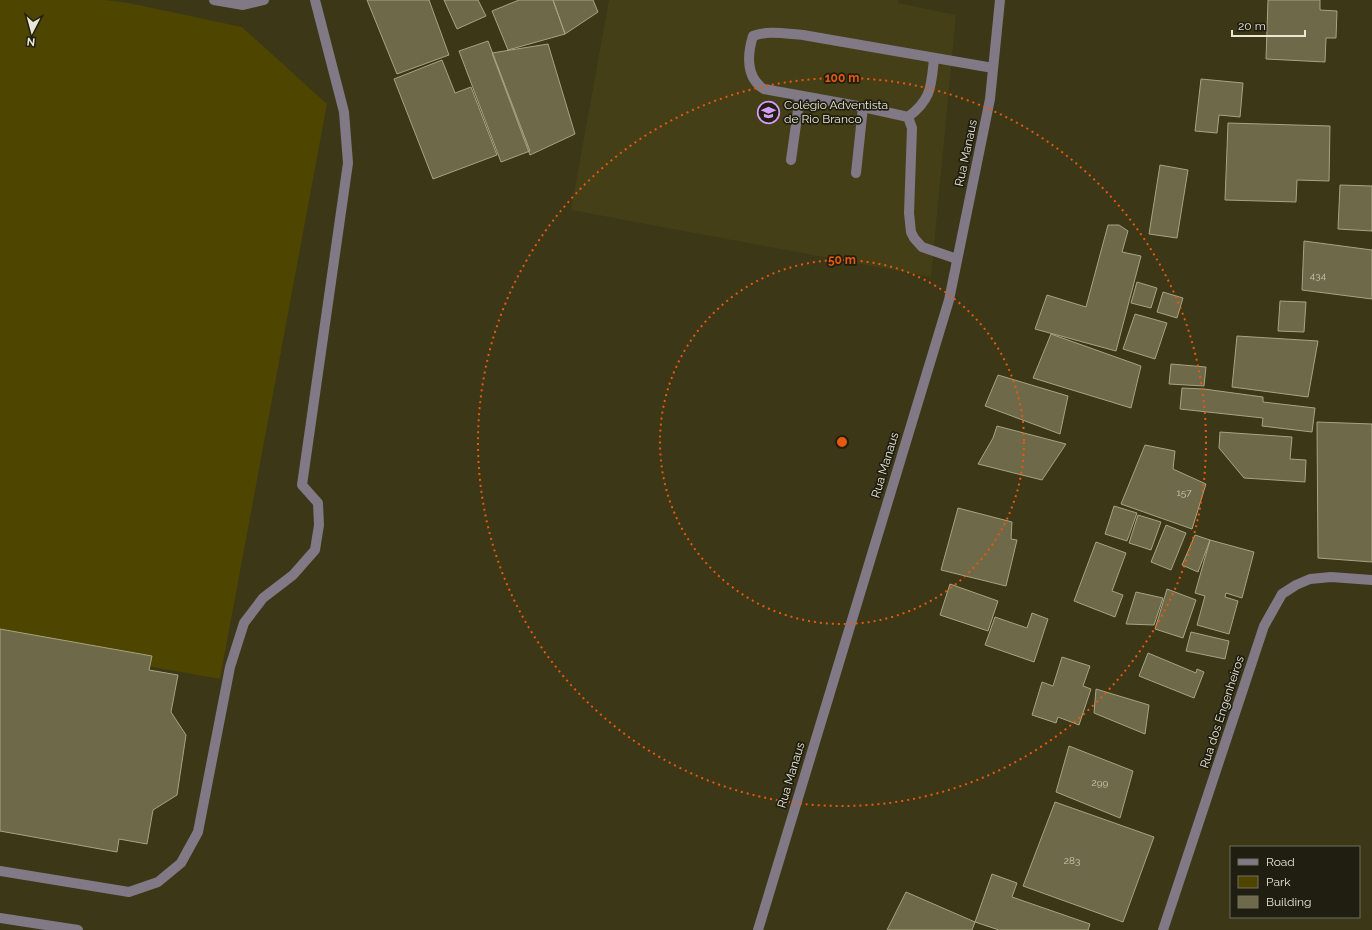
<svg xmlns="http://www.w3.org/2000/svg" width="1372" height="930" font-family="Raleway,sans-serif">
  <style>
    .built { fill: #453f17 }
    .green { fill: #4d4500 }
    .building { fill: #6e6a49; stroke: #a8a481 }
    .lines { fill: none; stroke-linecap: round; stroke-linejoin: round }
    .minor { stroke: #817986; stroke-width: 10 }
    .ring { fill: none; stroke: #e8590c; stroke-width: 2; stroke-dasharray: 2 4 }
    .labels { text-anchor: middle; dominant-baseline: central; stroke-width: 3.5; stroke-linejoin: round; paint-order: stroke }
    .number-label { font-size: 10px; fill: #cac8b2 }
    .poi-label { font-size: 12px; fill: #e9e7d5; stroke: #201e10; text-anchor: start }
    .street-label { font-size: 12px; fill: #e9e7d5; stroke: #201e10 }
    .centre { fill: #e8590c; stroke: #201e10; stroke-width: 2 }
    .ring-label { font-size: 12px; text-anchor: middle; font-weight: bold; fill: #e8590c; stroke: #201e10; stroke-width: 3.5; stroke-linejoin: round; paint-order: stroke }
  </style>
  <rect width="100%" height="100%" fill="#3b3717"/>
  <path class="built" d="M609,0H898V3L956,15L931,277L571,210Z"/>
  <path class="green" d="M0,0H105L129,3L242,27L327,104L220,679L0,640Z"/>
  <path class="building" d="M367,0H429L449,55L397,74Z
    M444,0H478L486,16L457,29Z
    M519,0H553L565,34L508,50L492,11Z
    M553,0H593L598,12L565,34Z
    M1268,0H1320V10L1337,11L1336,38H1326L1325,62L1266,59Z
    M488,41L530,151L501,162L459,51Z
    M548,44L575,134L530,155L492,53Z
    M442,60L455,93L471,87L497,155L433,179L394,79Z
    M1201,79L1243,83L1240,117L1219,115L1217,133L1195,131Z
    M1228,123L1330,126L1329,181L1297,180L1296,202L1225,200Z
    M1160,165L1188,170L1177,238L1149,234Z
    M1340,185L1372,186V231L1338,229Z
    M1108,225H1119L1128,231L1122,252L1141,256L1116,351L1035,329L1047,295L1086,307Z
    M1304,241L1372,250V299L1302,290Z
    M1137,282L1157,288L1151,308L1131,303Z
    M1163,292L1183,298L1177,318L1157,312Z
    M1280,301L1306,302L1304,332L1278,331Z
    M1135,314L1167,323L1155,359L1123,349Z
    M1051,334L1141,366L1131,408L1033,378Z
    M1237,336L1318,341L1308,397L1232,387Z
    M1171,364L1206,367L1204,386L1169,384Z
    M998,375L1068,396L1060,434L985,406Z
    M1182,388L1204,389L1263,397V402L1315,408L1312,432L1262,426L1263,418L1180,409Z
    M1317,422L1372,424V562L1318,558Z
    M997,426L1066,444L1042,480L978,464L993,438Z
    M1220,432L1292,437L1290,459L1306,460L1305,482L1244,478L1219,448Z
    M1145,445L1175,451L1173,469L1206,484L1192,529L1121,504Z
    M1114,506L1137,513L1127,541L1105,534Z
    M958,508L1012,522L1011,539L1017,540L1006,586L941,570Z
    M1138,515L1161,522L1151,550L1129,543Z
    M1166,525L1186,533L1171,570L1151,562Z
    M1195,535L1210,540L1198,572L1182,565Z
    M1210,540L1254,552L1242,598L1226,593L1225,597L1238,601L1229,634L1197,625L1205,596L1195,593Z
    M1096,542L1126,553L1112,591L1123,595L1115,617L1074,601Z
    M950,584L998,601L988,631L940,615Z
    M1167,589L1196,600L1183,638L1155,629Z
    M1136,592L1163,598L1154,625L1126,624Z
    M1032,613L1048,619L1034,662L985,645L995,617L1027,628Z
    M0,629L152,656L149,670L178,675L171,712L186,735L177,795L153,810L147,844L119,839L117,852L0,831Z
    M1191,632L1229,641L1225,659L1186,651Z
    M1148,653L1196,673L1197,669L1204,672L1194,698L1139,676Z
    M1062,657L1090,666L1083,686L1091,689L1079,725L1058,717L1056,723L1032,715L1042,682L1053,686Z
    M1096,689L1149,705L1145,734L1094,713Z
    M1069,746L1133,771L1120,818L1056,792Z
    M1055,802L1154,837L1123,922L1023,886Z
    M992,874L1017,883L1012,897L1090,924L1088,930H999L975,922Z
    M906,892L975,922L972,930H887Z"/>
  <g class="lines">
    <path class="minor" d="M214,0L243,5L264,0
      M908,117C932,99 931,86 934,59
      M791,160L800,96
      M856,173L863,107
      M957,259L922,247L914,238L911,232L909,213L912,128L908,117L863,107L764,89C746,78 747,55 753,36C768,30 787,34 803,35L993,68
      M0,871L129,892L158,882L181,863L198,832L230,667L244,623L263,598L293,575L315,550L319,525L318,503L302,485L348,163L344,112L315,0
      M0,918L78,930
      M758,930L949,300L990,99L1000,0
      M1163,930L1264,626L1282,594L1296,585L1310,579L1331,577L1372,580"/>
  </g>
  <g class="ring">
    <circle cx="842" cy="442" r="182"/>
    <circle cx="842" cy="442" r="364"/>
  </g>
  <defs>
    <symbol id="school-ring" viewBox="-11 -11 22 22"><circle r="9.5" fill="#201e10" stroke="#d59bfa" stroke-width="1.5"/><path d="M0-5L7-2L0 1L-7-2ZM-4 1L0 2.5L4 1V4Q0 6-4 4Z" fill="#d59bfa"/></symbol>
  </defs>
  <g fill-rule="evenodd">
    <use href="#school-ring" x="756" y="100" width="25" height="25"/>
  </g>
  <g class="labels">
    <g class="number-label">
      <text x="1318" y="275">434</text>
      <text x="1184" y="492">157</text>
      <text x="1100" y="782">299</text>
      <text x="1072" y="860">283</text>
    </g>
    <g class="poi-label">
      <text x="784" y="105">Colégio Adventista<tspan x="784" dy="14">de Rio Branco</tspan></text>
    </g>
    <g class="street-label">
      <text transform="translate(966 153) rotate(-78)">Rua Manaus</text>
      <text transform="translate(885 465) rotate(-73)">Rua Manaus</text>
      <text transform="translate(1222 712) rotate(-72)">Rua dos Engenheiros</text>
      <text transform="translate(791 775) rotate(-73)">Rua Manaus</text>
    </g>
  </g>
  <circle cx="842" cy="442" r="6" class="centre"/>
  <g class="ring-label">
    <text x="842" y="82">100 m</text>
    <text x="842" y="264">50 m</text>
  </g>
  <rect x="1230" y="846" width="130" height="72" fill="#201e10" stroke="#706e5f"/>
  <rect x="1238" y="859" width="20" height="6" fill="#817986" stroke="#706e5f"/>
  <text x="1266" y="866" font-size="12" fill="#e9e7d5">Road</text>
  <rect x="1238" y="876" width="20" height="12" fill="#4d4500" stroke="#706e5f"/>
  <text x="1266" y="886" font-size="12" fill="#e9e7d5">Park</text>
  <rect x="1238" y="896" width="20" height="12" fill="#6e6a49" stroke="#706e5f"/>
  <text x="1266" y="906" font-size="12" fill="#e9e7d5">Building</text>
  <g transform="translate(32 32) rotate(186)" stroke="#201e10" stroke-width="3" paint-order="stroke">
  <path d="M0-3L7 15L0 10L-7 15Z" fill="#e9e7d5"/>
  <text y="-6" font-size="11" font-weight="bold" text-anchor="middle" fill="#e9e7d5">N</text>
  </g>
  <path d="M1232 30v6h73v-6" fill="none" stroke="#e9e7d5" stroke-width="2"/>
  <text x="1238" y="30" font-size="12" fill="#e9e7d5" stroke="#201e10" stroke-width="3" paint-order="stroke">20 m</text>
</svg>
